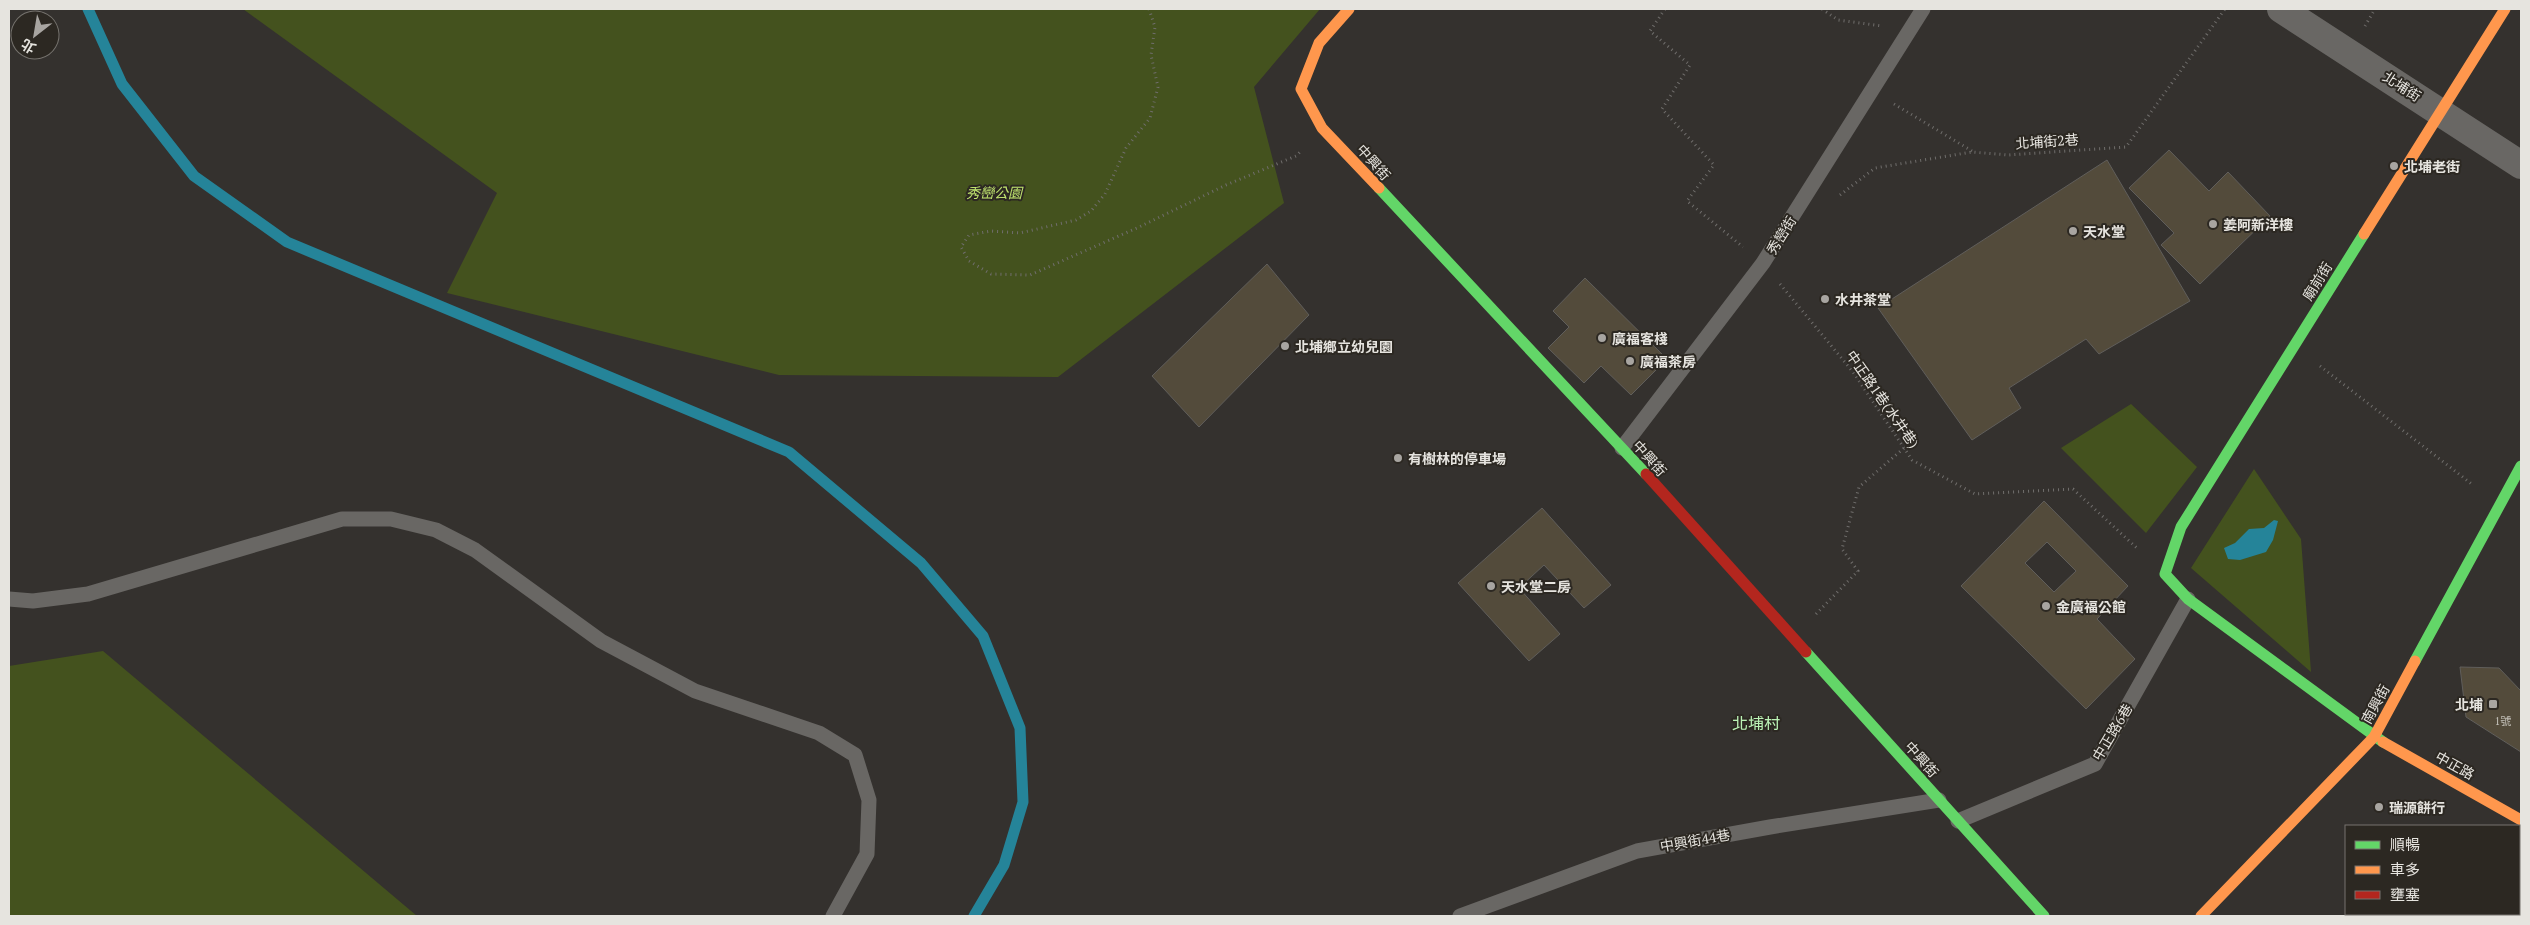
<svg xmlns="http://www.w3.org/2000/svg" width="2530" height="925" font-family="'PT Serif','Noto Sans TC',serif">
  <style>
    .green { fill: #44521e }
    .water { fill: #258499 }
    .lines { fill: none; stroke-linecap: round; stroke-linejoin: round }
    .stream { stroke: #258499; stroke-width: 11 }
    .building { fill: #534b3b; stroke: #605e5b; fill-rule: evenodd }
    .path { stroke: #706e6c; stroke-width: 3; stroke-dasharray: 1 4; stroke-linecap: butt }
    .lane { stroke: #696764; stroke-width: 15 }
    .street { stroke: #696764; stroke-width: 28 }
    .fast { stroke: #63d668; stroke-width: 11 }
    .slow { stroke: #ff974d; stroke-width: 11 }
    .jam { stroke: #b3261e; stroke-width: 11 }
    .poi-dot { fill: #a8a5a1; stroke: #2c2822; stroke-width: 2 }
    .labels { text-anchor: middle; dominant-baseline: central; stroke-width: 4; stroke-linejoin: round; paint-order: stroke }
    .number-label { font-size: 11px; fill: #c1beb6 }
    .street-label { font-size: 14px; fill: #e6e4df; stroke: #2c2822 }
    .poi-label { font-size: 14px; font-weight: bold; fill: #e6e4df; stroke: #2c2822; text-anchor: start }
    .park-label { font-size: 14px; font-style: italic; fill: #bfe36e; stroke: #2c2822 }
    .quarter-label { font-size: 16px; fill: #bbf3b6; stroke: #2c2822 }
  </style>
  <rect width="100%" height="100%" fill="#34312e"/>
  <path class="green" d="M243,9H1320L1254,87L1284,203L1058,377L779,375L447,293L497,193Z
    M2131,404L2197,467L2146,533L2061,448Z
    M2254,469L2301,539L2311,672L2191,568Z
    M103,651L417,916H9V666Z"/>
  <path class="water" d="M2274,520L2278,521L2273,540L2266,552L2240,560L2228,559L2224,548L2235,543L2249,529L2264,528Z"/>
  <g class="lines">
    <path class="stream" d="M88,9L122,84L194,176L287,242L789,452L921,563L983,636L1020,728L1023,802L1004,865L974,916"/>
  </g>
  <path class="building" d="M2169,150L2209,191L2228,172L2270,216L2200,284L2161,245L2174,233L2129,188Z
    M2107,160L2190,301L2099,354L2086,339L2009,388L2021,408L1972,440L1878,308Z
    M1267,264L1309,315L1199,427L1152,376Z
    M1585,278L1667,359L1631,395L1601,366L1584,383L1548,348L1569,327L1553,311Z
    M2044,501L2128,586L2097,619L2135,659L2086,709L1961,586ZM2047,542L2076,571L2054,592L2025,563Z
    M1542,508L1611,585L1584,608L1544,565L1519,588L1560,634L1529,661L1458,583Z
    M2460,667L2499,668L2521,691V752L2466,717Z"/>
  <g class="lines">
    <path class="path" d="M1149,9L1155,27L1151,55L1158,87L1150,118L1126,148L1105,194L1091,211L1076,220L1020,233L991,231L969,235L961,247L969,261L991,274L1030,275L1137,228L1226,185L1296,156L1300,152
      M1665,9L1650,31L1690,65L1662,109L1714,165L1687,201L1743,247
      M1822,9L1838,20L1882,26
      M2365,26L2375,9
      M1894,104L1972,151
      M1840,195L1875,168L1972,152L2008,155L2126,147L2225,9
      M1780,284L1853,372L1912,460L1975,494L2073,489L2139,550
      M2320,366L2473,485
      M1816,614L1858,571L1842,549L1859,487L1904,448"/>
    <path class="lane" d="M1622,448L1763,263L1923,9
      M9,599L33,601L88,594L342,519H391L436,530L475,550L601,641L695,691L819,733L855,755L869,800L867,854L833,916
      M1958,821L2095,764L2188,599
      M1460,916L1637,851L1770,827L1939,800"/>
    <path class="street" d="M2281,9L2521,165"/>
    <path class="fast" d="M1379,188L1646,474
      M2364,234L2181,527L2165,574L2188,599L2383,742
      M1806,652L2044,916
      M2415,661L2521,466"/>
    <path class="slow" d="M1349,9L1319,43L1301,89L1322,128L1379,188
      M2364,234L2505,9
      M2383,742L2521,820
      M2201,916L2374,737L2415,661"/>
    <path class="jam" d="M1646,474L1806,652"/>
  </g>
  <g class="poi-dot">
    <circle cx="2394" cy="166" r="5"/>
    <circle cx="2213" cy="224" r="5"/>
    <circle cx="2073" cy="231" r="5"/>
    <circle cx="1825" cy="299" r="5"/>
    <circle cx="1602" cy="338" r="5"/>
    <circle cx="1285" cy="346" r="5"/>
    <circle cx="1630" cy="361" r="5"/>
    <circle cx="1398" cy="458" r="5"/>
    <circle cx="1491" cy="586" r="5"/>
    <circle cx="2046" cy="606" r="5"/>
    <rect x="2488" y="699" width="10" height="10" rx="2.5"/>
    <circle cx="2379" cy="807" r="5"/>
  </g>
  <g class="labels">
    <g class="number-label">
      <text x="2503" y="721">1號</text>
    </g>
    <g class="street-label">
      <text transform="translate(2402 86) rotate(33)">北埔街</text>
      <text transform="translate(2047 141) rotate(-4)">北埔街2巷</text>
      <text transform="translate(1374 162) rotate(48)">中興街</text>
      <text transform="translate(1781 235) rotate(-58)">秀巒街</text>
      <text transform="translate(2317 281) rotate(-58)">廟前街</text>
      <text transform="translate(1883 399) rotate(55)">中正路1巷(水井巷)</text>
      <text transform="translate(1650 458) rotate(48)">中興街</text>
      <text transform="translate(2375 704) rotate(-61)">南興街</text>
      <text transform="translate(2112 732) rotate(-59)">中正路6巷</text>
      <text transform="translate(1922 759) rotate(48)">中興街</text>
      <text transform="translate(2455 765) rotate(29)">中正路</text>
      <text transform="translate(1695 840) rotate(-10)">中興街44巷</text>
    </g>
    <g class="poi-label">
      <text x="2404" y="166">北埔老街</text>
      <text x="2223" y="224">姜阿新洋樓</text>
      <text x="2083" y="231">天水堂</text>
      <text x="1835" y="299">水井茶堂</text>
      <text x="1612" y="338">廣福客棧</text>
      <text x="1295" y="346">北埔鄉立幼兒園</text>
      <text x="1640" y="361">廣福茶房</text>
      <text x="1408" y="458">有樹林的停車場</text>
      <text x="1501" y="586">天水堂二房</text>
      <text x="2056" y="606">金廣福公館</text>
      <text x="2483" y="704" text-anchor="end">北埔</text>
      <text x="2389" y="807">瑞源餅行</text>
    </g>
    <g class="park-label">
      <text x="994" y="192">秀巒公園</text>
    </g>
    <g class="quarter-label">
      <text x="1756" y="723">北埔村</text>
    </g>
  </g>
  <rect width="2530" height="925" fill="none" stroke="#e6e4df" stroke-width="20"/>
  <rect x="2345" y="825" width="175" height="90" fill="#2c2822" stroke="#76736e"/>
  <rect x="2355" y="841" width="25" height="8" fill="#63d668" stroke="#76736e"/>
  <text x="2390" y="850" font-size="15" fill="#e6e4df">順暢</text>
  <rect x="2355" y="866" width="25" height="8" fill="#ff974d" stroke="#76736e"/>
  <text x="2390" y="875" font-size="15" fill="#e6e4df">車多</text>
  <rect x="2355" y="891" width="25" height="8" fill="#b3261e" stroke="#76736e"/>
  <text x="2390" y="900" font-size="15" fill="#e6e4df">壅塞</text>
  <g transform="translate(35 35) rotate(211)"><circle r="24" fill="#2c2822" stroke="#76736e"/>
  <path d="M0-4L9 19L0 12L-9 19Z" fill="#a8a5a1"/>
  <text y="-8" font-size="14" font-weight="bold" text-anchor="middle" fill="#e6e4df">北</text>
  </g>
</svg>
